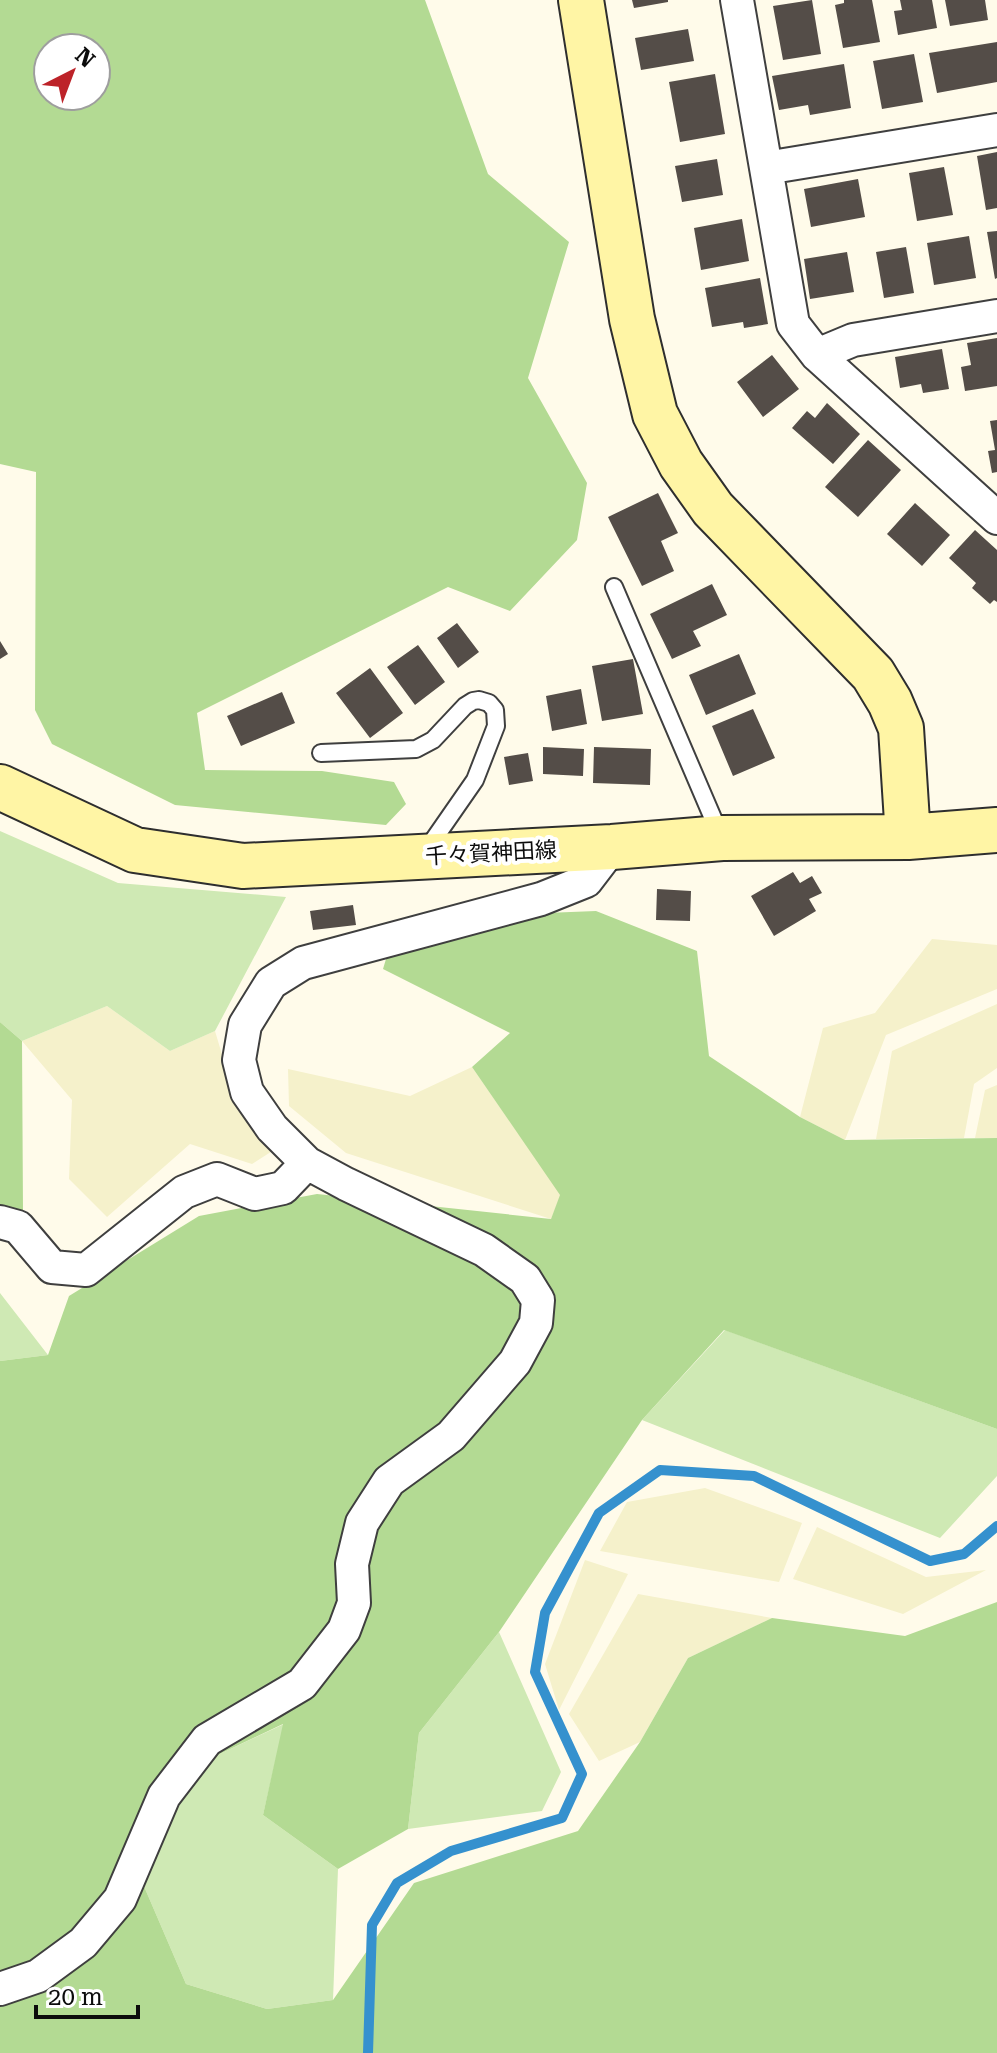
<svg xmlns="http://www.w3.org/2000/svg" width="997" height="2053" font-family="'Roboto Serif','Noto Sans JP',serif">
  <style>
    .farmland { fill: #f5f1cb }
    .green { fill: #cfe9b4 }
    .forest { fill: #b3da93; fill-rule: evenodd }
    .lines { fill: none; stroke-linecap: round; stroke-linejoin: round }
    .stream { stroke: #3591ce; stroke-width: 10 }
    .building { fill: #544d48 }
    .lane-casing { stroke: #3f3f3f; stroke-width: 20 }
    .street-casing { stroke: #3f3f3f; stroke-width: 36 }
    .secondary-casing { stroke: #2e2e2e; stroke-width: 48 }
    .lane { stroke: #fff; stroke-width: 16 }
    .street { stroke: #fff; stroke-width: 32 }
    .secondary { stroke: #fff5a5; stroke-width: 44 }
    .labels { text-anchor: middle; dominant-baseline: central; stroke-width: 8; stroke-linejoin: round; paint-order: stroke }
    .street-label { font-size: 22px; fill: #0c0c0c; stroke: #fff }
  </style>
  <rect width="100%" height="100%" fill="#fffbea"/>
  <path class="farmland" d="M932,939L997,945V989L886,1035L845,1140L800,1117L823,1028L875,1013Z
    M997,1004V1068L974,1084L964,1138L876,1139L892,1051Z
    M107,1006L170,1051L215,1031L235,1098L277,1148L252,1164L190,1144L107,1217L69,1179L72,1100L22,1041Z
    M472,1067L561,1195L551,1219L346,1153L289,1106L288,1069L410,1096Z
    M997,1085V1138H975L985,1090Z
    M705,1488L802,1523L779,1582L600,1551L627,1502Z
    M817,1527L926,1577L986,1570L903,1614L793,1579Z
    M585,1560L628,1574L559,1710L545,1664Z
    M638,1594L772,1618L688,1658L640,1742L599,1761L569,1714Z"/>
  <path class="green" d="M0,831L118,883L286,897L215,1031L170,1051L107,1006L22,1041L0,1022Z
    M0,1293L48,1355L0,1361Z
    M725,1330L997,1429V1476L940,1538L642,1420Z
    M499,1632L561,1772L542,1811L408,1829L419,1733Z
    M284,1724L263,1815L338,1869L333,2000L267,2009L186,1984L137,1870L205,1761Z"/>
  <path class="forest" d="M0,0H425L488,174L569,242L528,378L587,483L577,540L510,611L448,587L197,713L205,770L322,771L394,782L406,804L386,825L175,805L52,744L35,710L36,472L0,464ZM96,48V96H48V48Z
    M596,911L697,951L709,1056L800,1117L845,1140L997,1138V1429L724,1330L642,1420L499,1632L419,1733L408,1829L338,1869L263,1815L283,1724L205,1761L137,1870L186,1984L267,2009L333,2000L414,1883L578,1831L640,1742L688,1658L772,1618L905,1636L997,1602V2053H0V1361L48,1355L69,1296L199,1216L317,1194L551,1219L560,1195L472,1067L510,1033L383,969L398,919Z
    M0,1022L22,1041L23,1213L0,1208Z"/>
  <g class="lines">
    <path class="stream" d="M368,2053L372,1925L397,1883L451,1851L562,1818L582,1774L535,1672L545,1613L599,1513L660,1470L754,1476L930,1561L964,1554L997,1526"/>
  </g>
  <path class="building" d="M632,0H668V2L634,8Z
    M812,0L821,54L783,60L773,6Z
    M844,0H872L880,42L843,48L835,5L844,3Z
    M900,0H932L937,28L898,35L894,11L902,10Z
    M945,0H985L988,20L950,26Z
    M688,29L694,61L641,70L635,38Z
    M997,42V82L937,93L929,53Z
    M914,54L923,102L882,109L873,61Z
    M844,64L851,108L810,115L808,105L779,110L772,76Z
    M715,74L725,134L680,142L669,82Z
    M997,152V208L986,210L977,156Z
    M717,159L723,195L682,202L675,166Z
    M944,167L953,215L917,221L909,173Z
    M858,179L865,217L811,227L804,189Z
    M742,219L749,261L701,270L694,228Z
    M997,231V278L995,279L987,232Z
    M969,236L976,278L934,285L927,243Z
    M906,247L914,293L884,298L876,252Z
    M847,252L854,292L810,299L804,259Z
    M760,278L768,324L744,328L743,322L712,327L705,288Z
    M997,338V386L965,391L961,367L971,365L967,343Z
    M942,349L949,389L923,393L921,384L900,388L895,357Z
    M772,355L799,389L763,417L737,382Z
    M827,403L860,434L833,464L792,428L807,411L815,418Z
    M997,420V472L992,473L988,451L995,450L990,421Z
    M868,440L901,470L858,517L825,487Z
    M658,493L678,533L661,541L674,571L642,586L608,517Z
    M915,503L950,535L922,566L887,534Z
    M975,530L997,550V602L994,600L990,604L972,588L976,583L949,558Z
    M712,584L727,615L693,631L701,646L672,659L650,614Z
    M457,623L479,652L458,668L437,638Z
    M0,641L8,654L0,659Z
    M418,645L445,682L415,705L387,667Z
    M739,654L756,694L706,715L689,675Z
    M633,659L643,714L602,721L592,666Z
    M370,668L403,713L370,738L336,693Z
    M581,689L587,724L552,731L546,696Z
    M282,692L295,723L241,746L227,716Z
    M753,709L775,758L733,776L712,726Z
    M543,747L584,749L583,776L543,774Z
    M594,747L651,749L650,785L593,783Z
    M528,753L533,781L509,785L504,757Z
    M793,872L800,883L812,876L822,893L809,899L816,911L774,936L751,896Z
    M657,889L691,891L690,921L656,920Z
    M353,905L356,925L313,930L310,911Z"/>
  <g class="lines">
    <defs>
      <path id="lane" d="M614,587L721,837
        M321,753L416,749L433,740L465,706L473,701L479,700L489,703L495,710L496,726L475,780L425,852"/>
      <path id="street" d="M737,0L793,324L817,355L997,518
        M766,168L997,130
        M817,355L853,340L997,316
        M0,1222L18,1227L52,1267L86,1270L184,1192L217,1179L255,1194L283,1188L307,1163
        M0,1989L38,1976L83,1943L120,1899L164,1796L207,1740L302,1684L344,1630L354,1603L352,1564L362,1523L389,1481L451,1436L515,1362L536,1323L538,1300L525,1279L484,1250L346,1184L307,1163L272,1128L247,1092L239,1060L245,1025L271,983L303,963L541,899L586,881L612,847"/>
      <path id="secondary" d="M581,0L632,319L655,414L681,464L713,509L873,674L890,702L901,728L908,837
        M0,787L135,850L243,866L612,847L722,838L908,837L997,830"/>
    </defs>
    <use href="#lane" class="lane-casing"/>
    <use href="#street" class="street-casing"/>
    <use href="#secondary" class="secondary-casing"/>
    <use href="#lane" class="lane"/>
    <use href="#street" class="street"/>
    <use href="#secondary" class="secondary"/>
  </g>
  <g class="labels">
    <g class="street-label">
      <text transform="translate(491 853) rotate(-3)">千々賀神田線</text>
    </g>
  </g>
  <g transform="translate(72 72) rotate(42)"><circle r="38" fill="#ffffff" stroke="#9e9e9e" stroke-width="2"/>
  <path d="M0-6L14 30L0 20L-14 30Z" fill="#bd2329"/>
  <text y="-12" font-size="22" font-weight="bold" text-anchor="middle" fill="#0c0c0c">N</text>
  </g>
  <path d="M36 2005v12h102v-12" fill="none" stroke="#0c0c0c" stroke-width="4"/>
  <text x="48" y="2005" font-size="24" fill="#0c0c0c" stroke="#ffffff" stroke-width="6" paint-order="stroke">20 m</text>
</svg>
